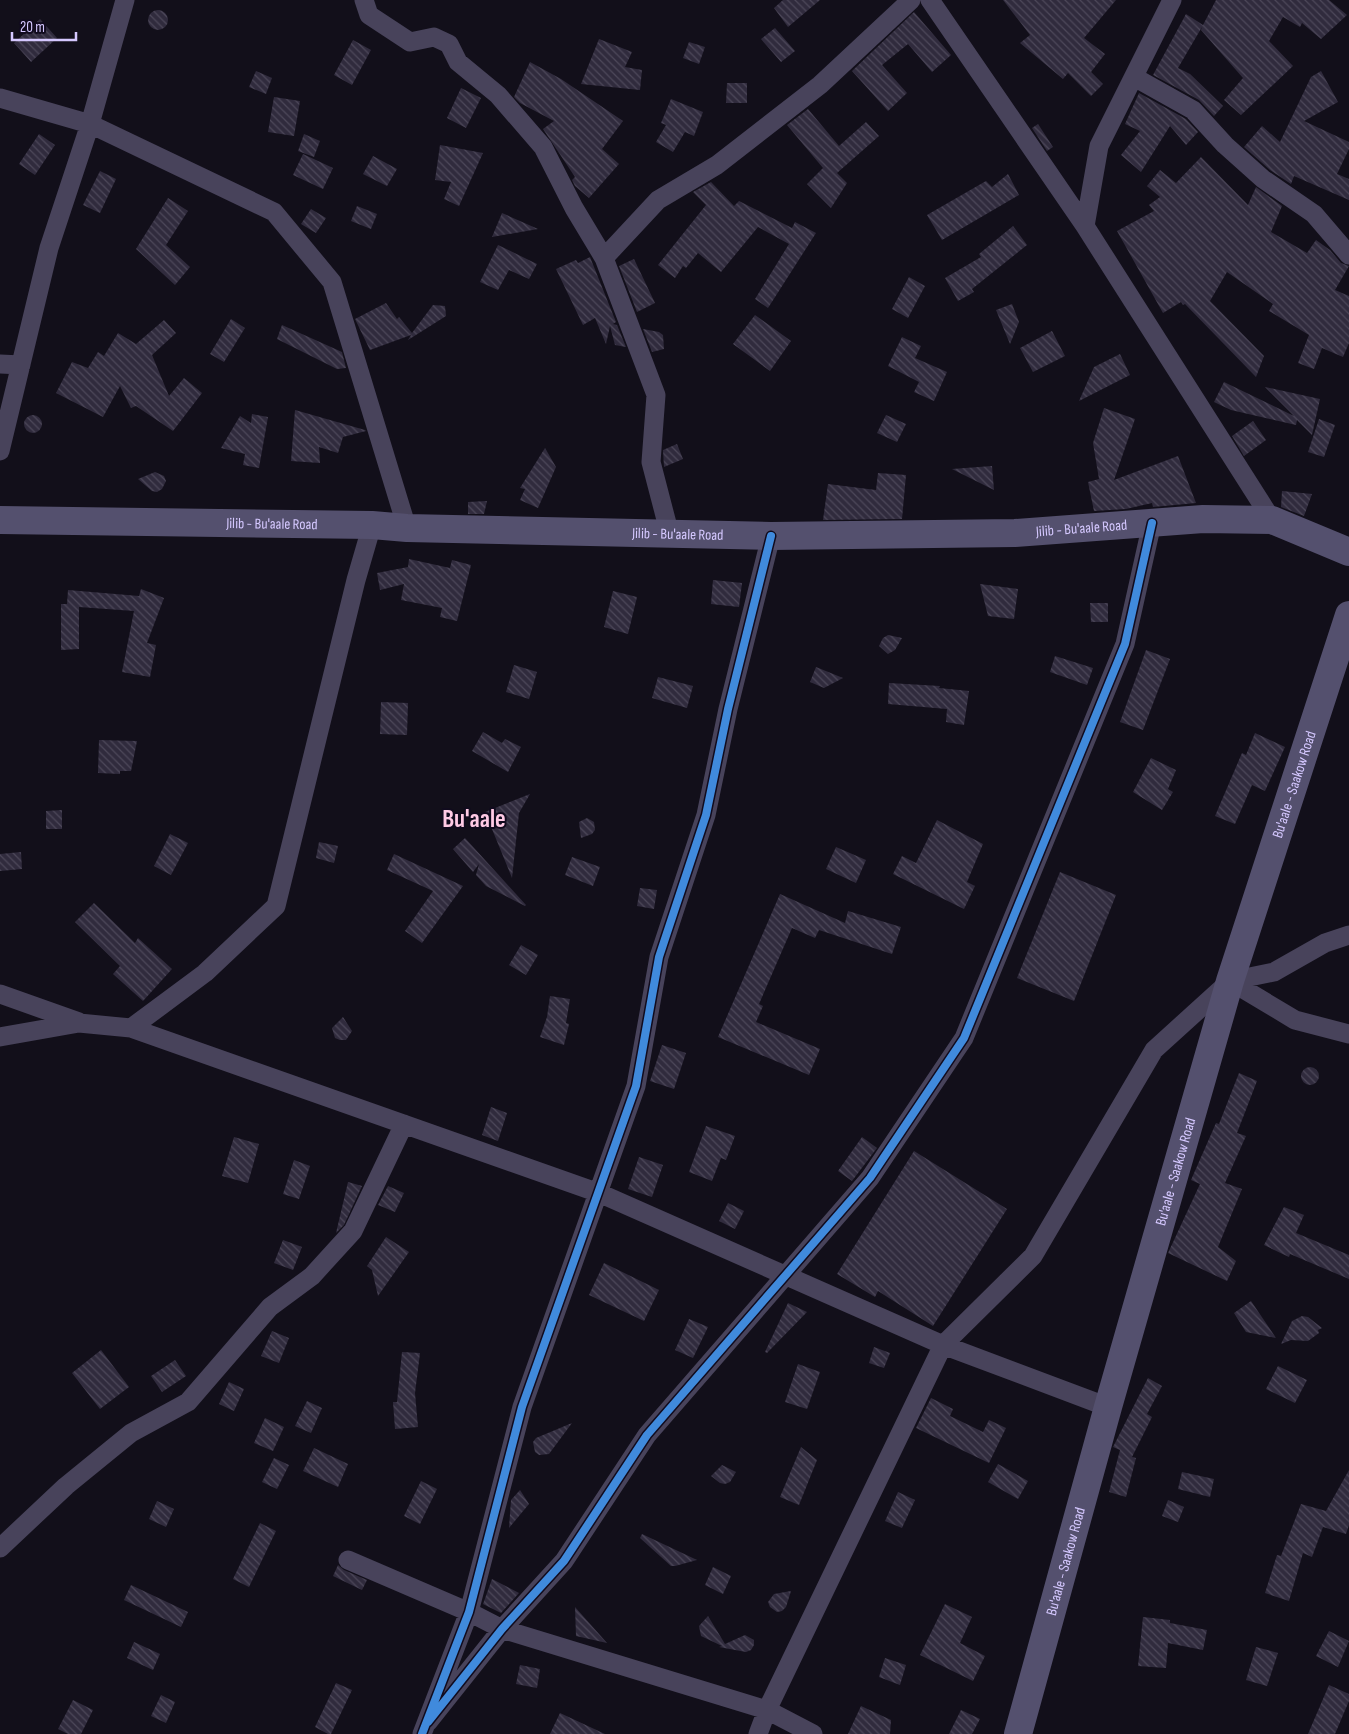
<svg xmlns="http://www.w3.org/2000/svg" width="1349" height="1734" font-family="'Sofia Sans Condensed',sans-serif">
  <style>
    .building { fill: url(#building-back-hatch) }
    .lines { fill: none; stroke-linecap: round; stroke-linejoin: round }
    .street { stroke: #48435b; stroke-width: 19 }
    .secondary { stroke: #54506e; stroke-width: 28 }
    .cycleway-casing { stroke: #110b1e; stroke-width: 11 }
    .cycleway { stroke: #408adc; stroke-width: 8 }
    .labels { text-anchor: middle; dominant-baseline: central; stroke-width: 4; stroke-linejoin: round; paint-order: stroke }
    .street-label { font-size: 15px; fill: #d5c8ff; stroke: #110b1e }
    .town-label { font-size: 25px; font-weight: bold; fill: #ffcae5; stroke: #110b1e }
  </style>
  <defs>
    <pattern id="building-back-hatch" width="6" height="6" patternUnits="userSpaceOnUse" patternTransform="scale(1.25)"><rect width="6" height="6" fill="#302b3d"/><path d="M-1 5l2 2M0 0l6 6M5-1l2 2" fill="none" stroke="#4d485a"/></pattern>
  </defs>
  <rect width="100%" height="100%" fill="#120f1a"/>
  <path class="building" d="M783,0H820L788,27L774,8Z
    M1003,0H1116L1084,38L1105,54L1091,72L1103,84L1091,96L1068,73L1063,79L1020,43L1030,35Z
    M1216,0H1329L1347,15L1321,39L1302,23L1300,27L1283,17L1269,41L1293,66L1241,115L1224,100L1243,78L1201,30L1202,27L1178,68L1190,74L1223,106L1214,116L1199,100L1153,75L1186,14L1203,25Z
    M148 20a10 10 0 1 1 20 0a10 10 0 1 1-20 0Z
    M914,12L951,55L932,72L908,44L882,65L907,93L888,111L852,71Z
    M40,19L57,38L31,62L14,43Z
    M775,28L795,51L781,62L761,39Z
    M599,39L632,52L625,67L642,70L640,90L581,84Z
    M353,40L371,50L352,85L334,75Z
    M689,42L705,47L699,64L683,58Z
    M530,62L561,79L623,121L602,149L619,164L589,198L575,186L572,180L575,177L543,129L554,121L520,103L514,97Z
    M256,71L272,78L266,94L249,87Z
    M1321,71L1338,102L1304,121L1349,142V149L1337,174L1349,179V200L1294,176L1291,184L1270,170L1244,147L1262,126L1280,142L1311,77Z
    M727,83H747V103H726Z
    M461,88L481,98L466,128L447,118Z
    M1139,93L1186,119L1198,132L1186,145L1170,126L1141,172L1121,155L1140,131L1125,124Z
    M274,97L300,101L294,136L268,132Z
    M671,99L703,112L694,136L685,132L673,152L656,142L666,125L661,123Z
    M808,109L839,146L866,122L879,136L837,173L847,183L831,208L807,184L823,168L787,125Z
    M1038,124L1053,147L1047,151L1032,128Z
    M39,134L55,145L35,175L19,164Z
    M304,134L320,141L314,157L298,151Z
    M440,145L483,153L459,206L444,199L451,182L435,180Z
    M303,154L333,168L323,189L293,175Z
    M373,156L397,169L387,186L363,174Z
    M1201,157L1248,205L1256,187L1282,206L1271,232L1307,253L1316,240L1330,250L1341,263L1349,266L1335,290L1349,296V343L1343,357L1322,348L1314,369L1298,363L1309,335L1269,311L1273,304L1227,272L1210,301L1264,356L1256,377L1185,304L1183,305L1181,302L1163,313L1117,231L1154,211L1149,205L1160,197L1147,186L1160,170L1176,183Z
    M100,171L116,179L100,213L83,205Z
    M1008,174L1019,195L942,240L927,215L986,181L992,187Z
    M711,182L734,206L739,201L792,228L795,222L816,233L768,308L755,299L789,244L758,227L721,272L698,253L686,268L683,266L675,278L658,265L706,205L693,192Z
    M168,198L188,211L166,245L190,267L175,285L136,249Z
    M357,206L377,214L371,229L351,221Z
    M311,209L326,218L316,233L301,224Z
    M502,213L538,229L492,237Z
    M1013,226L1027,245L972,289L974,292L958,301L945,278L981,257L979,254Z
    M498,245L537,264L529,279L509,270L498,290L480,282Z
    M590,257L616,322L613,324L617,325L626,347L615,345L610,326L606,344L595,318L583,325L556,269L576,260L578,263Z
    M634,259L655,303L637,312L619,266Z
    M909,277L925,286L908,318L892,309Z
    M386,303L397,319L399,317L412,333L433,305L445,306L446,316L408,340L411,335L370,350L355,319Z
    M1012,304L1019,322L1010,344L996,310Z
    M755,315L791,341L770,371L733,344Z
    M231,319L245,328L224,362L210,354Z
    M164,320L176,333L152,355L169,396L184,378L202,393L173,431L136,406L131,408L120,386L103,417L56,393L72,362L88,368L98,352L104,356L118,333L136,344Z
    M282,325L342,352L346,368L337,369L277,339Z
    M643,329L659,332L663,335L664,349L652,352Z
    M1052,331L1065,356L1033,372L1020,348Z
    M902,337L921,346L915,358L947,372L934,401L914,392L919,382L888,366Z
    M1120,354L1130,375L1079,401L1094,367Z
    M1224,382L1294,416L1265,387L1320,399L1312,435L1297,420L1296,425L1231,410L1214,402Z
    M1104,408L1135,419L1114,480L1178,456L1196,503L1153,507L1152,503L1126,509L1094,511L1088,482L1099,479L1093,443Z
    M295,410L365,430L366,431L343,437L338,453L319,447L320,463L291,461Z
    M252,414L268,417L259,468L243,465L245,454L221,448L240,416L251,423Z
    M24 424a9 9 0 1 1 18 0a9 9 0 1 1-18 0Z
    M886,415L906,424L897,442L877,433Z
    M1319,419L1335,425L1324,457L1308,452Z
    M1253,421L1266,440L1244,456L1232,436Z
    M677,444L683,459L664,467L663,450Z
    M545,448L556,467L538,508L520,500L525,489L520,488Z
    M992,466L994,490L952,469Z
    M155,472L164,476L166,481L162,489L157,492L152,491L138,479Z
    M878,473L906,475L902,519L823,520L828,484L876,490Z
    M1282,491L1312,494L1304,516L1281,507Z
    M487,501L484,514H468V502Z
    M409,559L450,568L452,560L471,565L457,621L440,617L442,608L401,600L404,584L380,590L377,573L408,567Z
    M713,580L742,583L739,607L711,604Z
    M980,584L1018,589L1014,619L988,616Z
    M141,589L164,598L147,643L156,645L150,677L122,672L134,611L79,607V649L61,650V604H67L68,590L139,596Z
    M613,591L637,597L628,634L604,627Z
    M1090,603H1108V622H1091Z
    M888,635L902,638L895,650L888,654L879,646L883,638Z
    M1146,650L1170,659L1143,730L1120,722Z
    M1055,656L1093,668L1087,685L1050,672Z
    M514,665L537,672L529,699L506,692Z
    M816,667L843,678L824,688L810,682Z
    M658,677L693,686L687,708L652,698Z
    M889,683L940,686L939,688L969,691L964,725L946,722L947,709L888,704Z
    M381,702L408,703L407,735L380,734Z
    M483,732L502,743L505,739L521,747L508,772L472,751Z
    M1255,733L1285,747L1265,791L1252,785L1235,824L1215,816L1242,753L1246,755Z
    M99,740L137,741L131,771H120V774L98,773Z
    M1151,758L1176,770L1168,789L1173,792L1162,810L1133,792Z
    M530,794L519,813L512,878L485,812Z
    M62,810V829H46V811Z
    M587,818L594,822L595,830L592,834L581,838L579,822Z
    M937,820L983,844L967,882L975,886L964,909L893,874L902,856L916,863Z
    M170,834L188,843L171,875L154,866Z
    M465,838L526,905L525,906L486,886L476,875L479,864L473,872L453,849Z
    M319,842L338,846L334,863L316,858Z
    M836,847L866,860L856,883L826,869Z
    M21,852L22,869L0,871V854Z
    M394,854L463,886L422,943L405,931L433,891L387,870Z
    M572,857L600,867L593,886L565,875Z
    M1060,872L1116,895L1074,1001L1017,978Z
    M640,888L657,890L654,909L637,906Z
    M780,894L845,923L848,911L901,927L892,954L819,930L815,938L792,928L759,1004L763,1006L756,1022L820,1049L809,1075L718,1037Z
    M94,903L135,943L138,938L172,969L143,1001L113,974L120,966L75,922Z
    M521,945L538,955L526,975L509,965Z
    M550,996L570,999L566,1023L569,1024L564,1045L540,1037L547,1017Z
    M343,1017L352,1031L346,1040H340L335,1038L332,1028Z
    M662,1045L686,1053L674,1089L650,1081Z
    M1301 1076a9 9 0 1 1 18 0a9 9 0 1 1-18 0Z
    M1239,1073L1257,1081L1237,1133L1246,1136L1225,1183L1242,1189L1218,1247L1236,1261L1227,1281L1168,1253L1200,1184L1191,1180L1216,1123L1219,1124Z
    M491,1107L507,1113L498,1141L482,1135Z
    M706,1126L735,1136L726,1160L721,1158L712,1181L689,1172Z
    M234,1137L259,1144L248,1183L222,1176Z
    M862,1137L877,1148L852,1181L838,1171Z
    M914,1151L1007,1209L933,1326L878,1291L875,1297L837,1274Z
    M639,1157L663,1165L652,1197L628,1189Z
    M294,1160L310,1166L299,1199L283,1194Z
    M348,1182L362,1186L344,1225L336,1233Z
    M388,1186L404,1193L395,1212L378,1205Z
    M728,1203L744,1211L735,1229L719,1221Z
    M1284,1207L1304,1215L1296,1233L1349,1255V1279L1290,1254L1289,1257L1264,1245Z
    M386,1237L409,1252L378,1296L372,1270L367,1266Z
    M283,1240L302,1247L293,1270L274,1263Z
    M604,1263L659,1290L644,1321L589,1295Z
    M1251,1301L1276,1338L1246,1332L1234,1313Z
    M788,1303L807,1312L767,1353L765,1352Z
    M1302,1316L1308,1317L1322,1328L1318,1330L1319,1333L1308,1341L1291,1340L1281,1344L1292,1321Z
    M689,1319L708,1327L693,1358L675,1350Z
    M272,1331L289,1338L279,1363L261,1356Z
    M874,1347L890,1353L884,1368L869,1363Z
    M101,1350L129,1387L100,1409L72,1373Z
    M402,1352L420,1353L415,1393L418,1427L395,1429L393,1402H397Z
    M175,1360L186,1376L162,1392L151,1376Z
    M798,1364L820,1372L807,1409L785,1402Z
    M1278,1366L1307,1380L1295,1403L1266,1389Z
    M1148,1378L1162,1386L1147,1414L1152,1417L1132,1457L1136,1458L1126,1497L1109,1492L1120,1450L1113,1447Z
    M229,1382L244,1389L234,1411L219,1404Z
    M931,1398L953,1409L950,1416L983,1432L989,1420L1006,1428L989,1463L916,1428Z
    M307,1401L322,1408L311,1433L295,1426Z
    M265,1418L284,1427L273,1451L254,1443Z
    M572,1423L549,1454L539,1455L535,1452L533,1442L536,1438Z
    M801,1447L817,1460L799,1505L780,1497Z
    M314,1448L348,1464L338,1487L303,1471Z
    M274,1458L289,1465L277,1489L262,1482Z
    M998,1464L1028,1481L1018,1499L988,1482Z
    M722,1465L736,1472L730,1482L725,1484L720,1483L711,1476Z
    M1349,1470V1525L1346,1534L1323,1527L1312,1557L1303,1553L1289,1601L1265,1593L1277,1555L1281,1556L1301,1504L1326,1511Z
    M1182,1472L1214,1479L1210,1497L1178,1489Z
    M421,1481L437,1489L420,1524L404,1516Z
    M520,1490L529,1504L509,1528L511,1500Z
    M898,1492L915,1500L902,1528L885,1521Z
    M1168,1500L1184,1507L1178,1522L1162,1516Z
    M157,1501L174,1509L166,1527L149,1519Z
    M260,1523L276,1531L249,1587L233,1579Z
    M642,1534L697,1560L675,1566H671L640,1538Z
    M338,1565L344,1570L367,1580L362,1590L333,1576Z
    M713,1567L731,1576L723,1594L705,1585Z
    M492,1579L519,1593L501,1613L483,1604Z
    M131,1585L188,1612L181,1627L124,1600Z
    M791,1591L786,1607L782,1611L777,1612L770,1607L768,1602L774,1594Z
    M945,1604L972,1617L960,1643L985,1656L973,1681L920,1655Z
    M575,1607L607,1643L576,1636Z
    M708,1616L725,1644L745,1635L754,1640V1645L751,1650L746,1652L719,1647L722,1646L701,1636L699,1626Z
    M1143,1617L1170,1620V1623L1207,1630L1203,1650L1168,1643L1166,1668L1138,1666Z
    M1329,1631L1349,1641L1338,1667L1316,1656Z
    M134,1642L160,1654L153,1670L127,1658Z
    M1256,1647L1278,1653L1267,1686L1246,1680Z
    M885,1658L906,1665L900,1685L879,1677Z
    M520,1665L540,1669L537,1688L516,1684Z
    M336,1683L352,1690L331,1734H328L315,1727Z
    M1329,1685L1349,1694V1701L1335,1734H1308Z
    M161,1695L175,1702L166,1723L151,1716Z
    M73,1700L93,1710L81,1734H68L58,1729Z
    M861,1706L891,1720L890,1734H848Z
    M961,1710L980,1719L972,1734H949Z
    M560,1713L605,1734H550Z"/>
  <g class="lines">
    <path class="street" d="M364,0L369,15L410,42L434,37L449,44L458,62L498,95L543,147L574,208L604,258
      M930,0L1085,226
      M1172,0L1099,146L1085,226L1272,520
      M1134,77L1193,110L1225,145L1263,179L1314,214L1349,255
      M0,98L90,124L274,212L332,282L407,528
      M0,364L21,365
      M0,451L49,248L90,124L125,0
      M670,535L651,462L656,395L604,258L658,200L717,165L820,85L911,0
      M1230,981L1295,1020L1349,1034
      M0,994L79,1022
      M131,1028L205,973L276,906L356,580L372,525
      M0,1037L79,1023L131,1028L599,1193L943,1345L1108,1407
      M0,1548L66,1486L131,1433L188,1402L270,1307L312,1276L353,1231L404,1124
      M348,1560L469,1612L502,1629L767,1710L813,1734
      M428,1722L502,1629L564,1561L647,1435L870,1178L964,1038L1125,644L1152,523
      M422,1734L469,1612L522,1407L636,1086L659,957L706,815L728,709L771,536
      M758,1734L767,1710L943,1345L1033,1256L1154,1050L1230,981L1274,972L1325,943L1349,935"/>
    <g class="secondary">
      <path id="s1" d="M0,520L372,525L407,528L771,536L1015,533L1203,519L1272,520L1349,552"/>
      <path id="s2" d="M1018,1734L1108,1407L1230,981L1349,615"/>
    </g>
    <defs>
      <path id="cycleway" d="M428,1722L502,1629L564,1561L647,1435L870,1178L964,1038L1125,644L1152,523
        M422,1734L469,1612L522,1407L636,1086L659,957L706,815L728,709L771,536"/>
    </defs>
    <use href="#cycleway" class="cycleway-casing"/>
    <use href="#cycleway" class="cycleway"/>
  </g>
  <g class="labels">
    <g class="street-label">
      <text stroke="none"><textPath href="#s1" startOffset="272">Jilib - Bu'aale Road</textPath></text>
      <text stroke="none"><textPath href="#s1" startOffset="1082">Jilib - Bu'aale Road</textPath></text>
      <text stroke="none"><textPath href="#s1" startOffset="678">Jilib - Bu'aale Road</textPath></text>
      <text stroke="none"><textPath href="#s2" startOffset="989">Bu'aale - Saakow Road</textPath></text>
      <text stroke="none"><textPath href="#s2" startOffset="584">Bu'aale - Saakow Road</textPath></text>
      <text stroke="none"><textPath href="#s2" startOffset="179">Bu'aale - Saakow Road</textPath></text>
    </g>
    <g class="town-label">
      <text x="474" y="819">Bu'aale</text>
    </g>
  </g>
  <path d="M12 32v8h64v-8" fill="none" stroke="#d5c8ff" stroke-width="2.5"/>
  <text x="20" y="32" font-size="15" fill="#d5c8ff" stroke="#110b1e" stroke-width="4" paint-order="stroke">20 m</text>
</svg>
